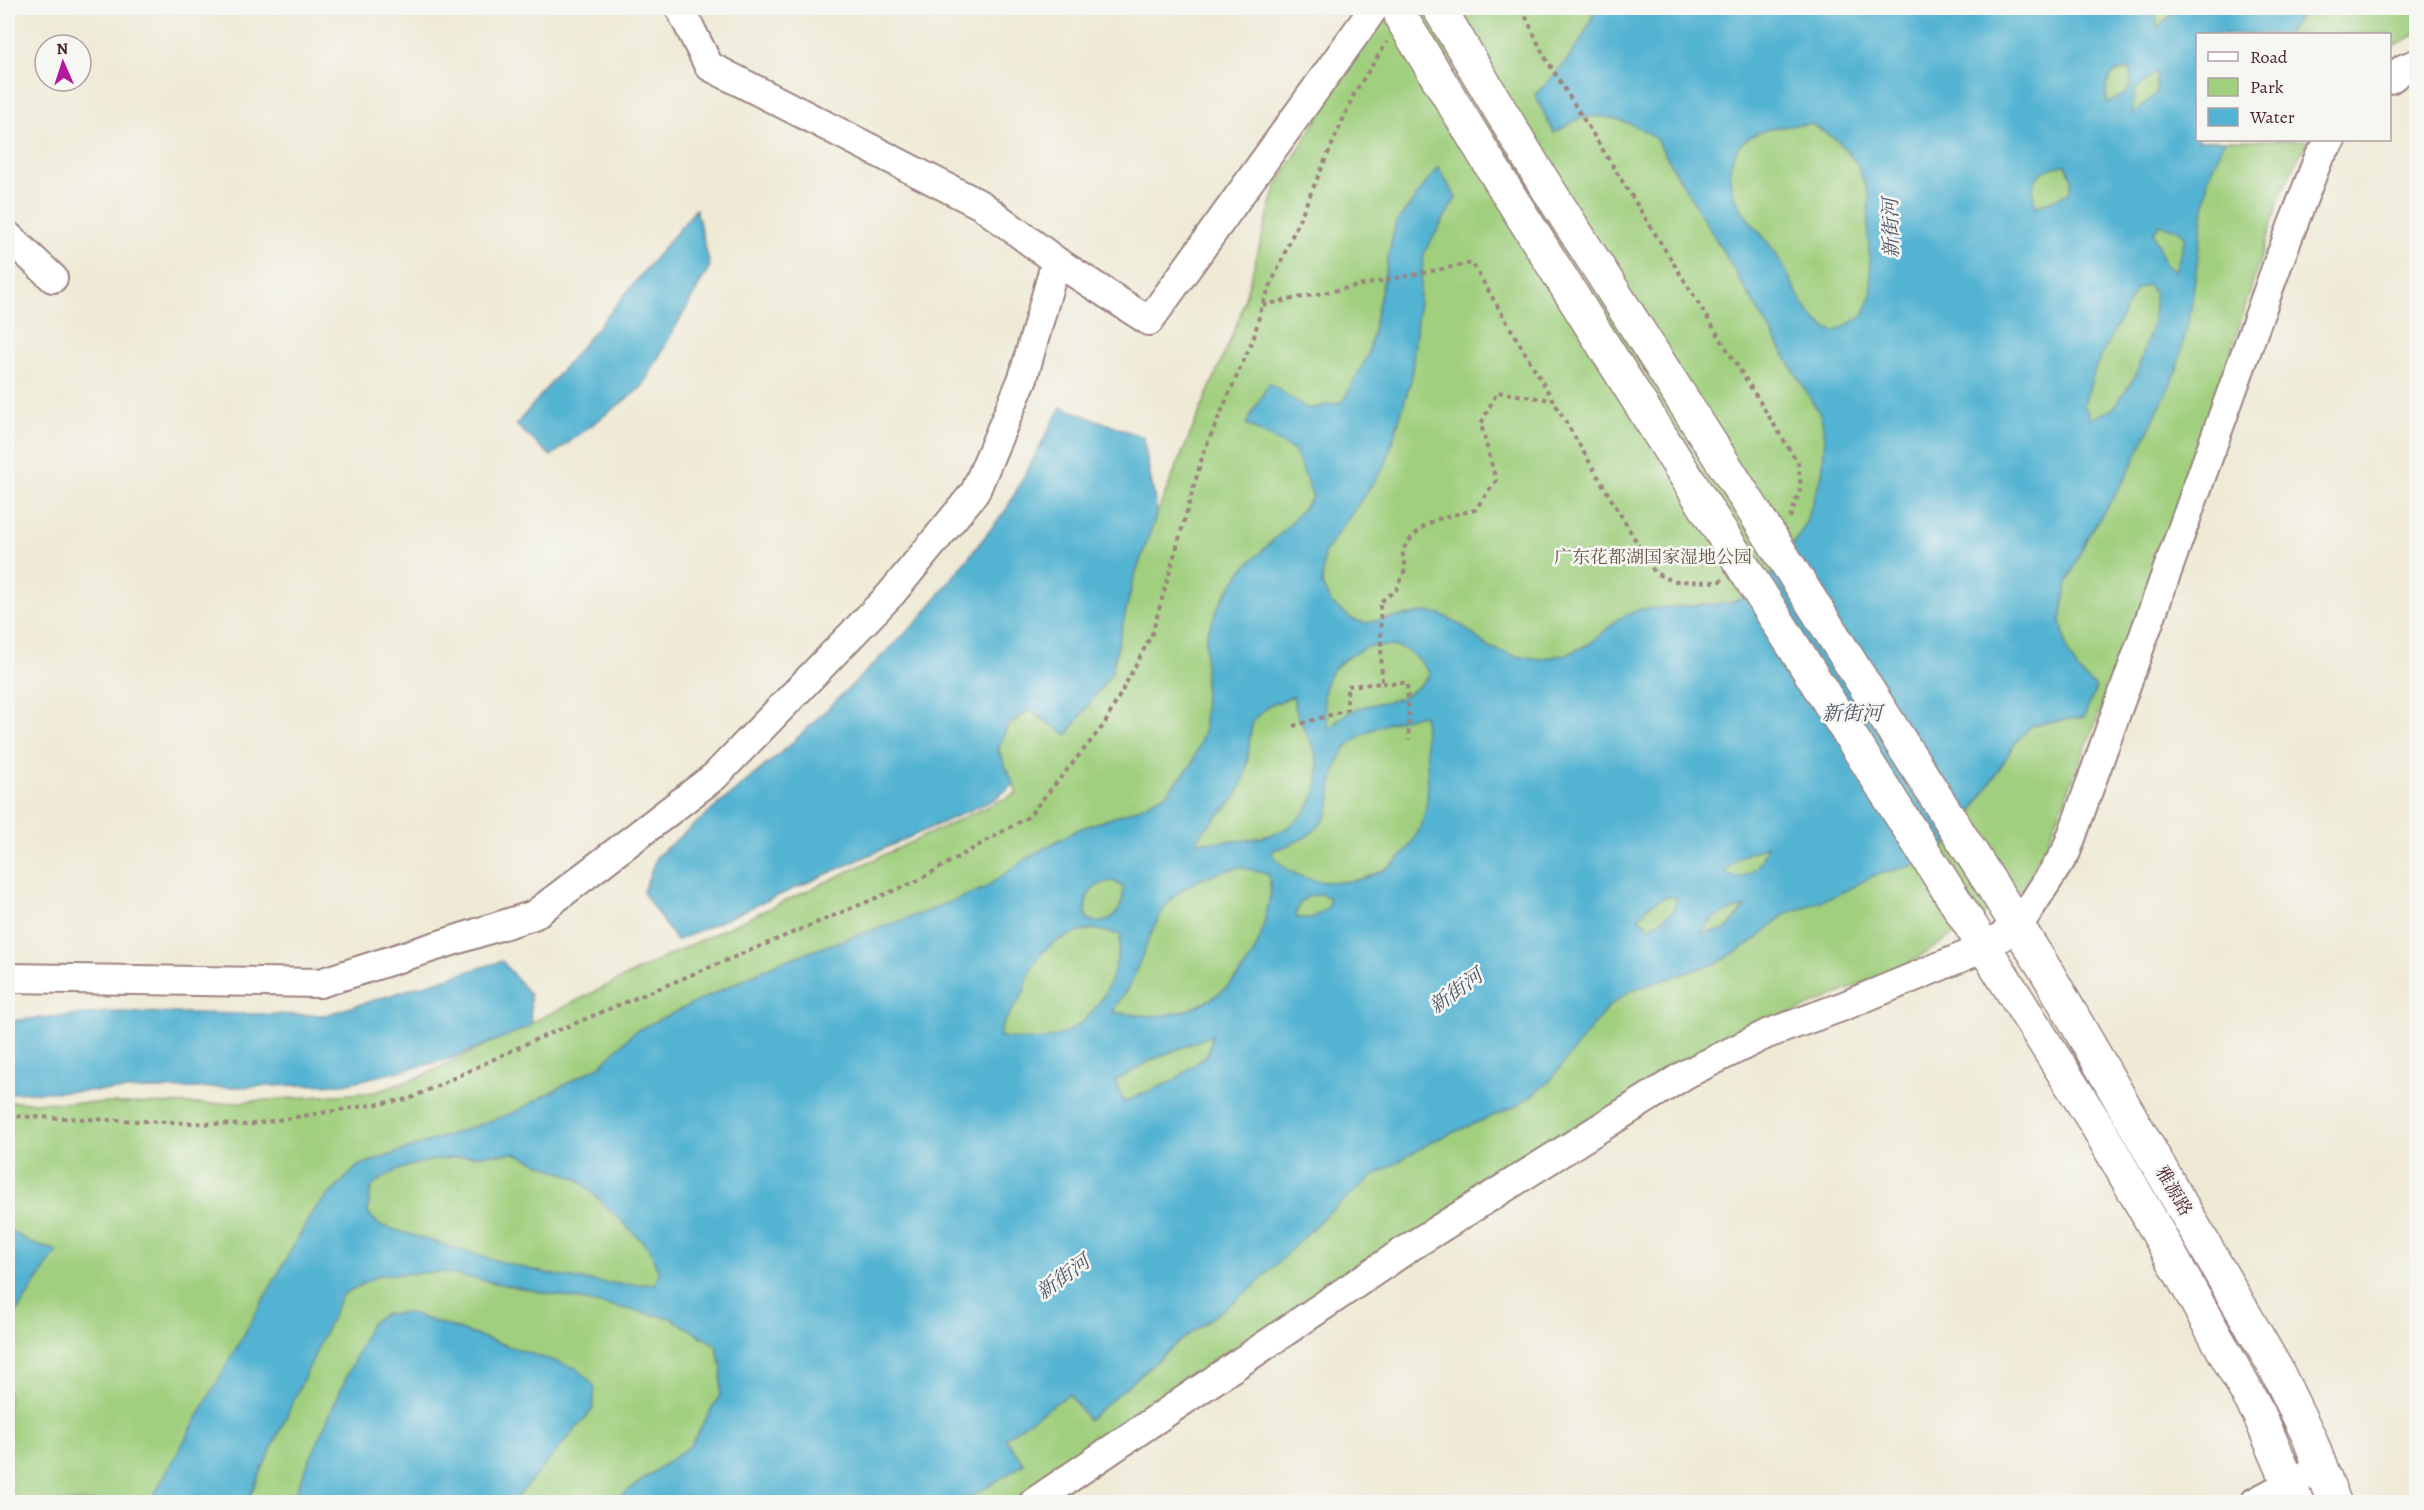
<svg xmlns="http://www.w3.org/2000/svg" width="2424" height="1510" font-family="Alegreya,'Noto Serif SC',serif">
  <style>
    .green { fill: #a0cf7e; stroke: #757754; stroke-width: 1.5 }
    .water { fill: #53b3d2; stroke: #4e697e; stroke-width: 1.5; fill-rule: evenodd }
    .lines { fill: none; stroke-linecap: round; stroke-linejoin: round }
    .minor-casing { stroke: #9c8480; stroke-width: 32 }
    .major-casing { stroke: #9c8480; stroke-width: 36 }
    .path { stroke: #9c8480; stroke-width: 4; stroke-dasharray: 4.5 4.5; stroke-linecap: butt }
    .minor { stroke: #fff; stroke-width: 28 }
    .major { stroke: #fff; stroke-width: 33 }
    .major-bridge-casing { stroke: #9c8480; stroke-width: 36; stroke-linecap: butt }
    .major-bridge { stroke: #fff; stroke-width: 33 }
    .labels { text-anchor: middle; dominant-baseline: central; stroke-width: 5; stroke-linejoin: round; paint-order: stroke }
    .park-label { font-size: 18px; fill: #645444; stroke: #f6f6f2 }
    .street-label { font-size: 18px; fill: #4a1f2b; stroke: #f6f6f2 }
    .water-label { font-size: 20px; font-style: italic; fill: #4d5365; stroke: #f6f6f2 }
  </style>
  <rect width="100%" height="100%" fill="#f6f6f2"/>
  <filter id="ink" filterUnits="userSpaceOnUse"><feTurbulence type="fractalNoise" baseFrequency=".0167" numOctaves="2"/><feDisplacementMap in="SourceGraphic" scale="12" xChannelSelector="R" yChannelSelector="G"/><feConvolveMatrix kernelMatrix="1 2 1 2 8 2 1 2 1" color-interpolation-filters="sRGB"/></filter>
  <filter id="wash" filterUnits="userSpaceOnUse"><feTurbulence type="fractalNoise" baseFrequency=".008" numOctaves="4" result="noise"/><feDisplacementMap in="SourceGraphic" scale="24" xChannelSelector="R" yChannelSelector="G"/><feGaussianBlur stdDeviation="1.35" result="paint"/><feColorMatrix in="noise" values="0 0 0 0 0 0 0 0 0 0 0 0 0 0 0 0 0 1.4 0 .05"/><feComposite in="paint" operator="in"/></filter>
  <g filter="url(#wash)">
    <rect width="100%" height="100%" fill="#efead5"/>
    <path class="green" d="M1373,8H2416V34L2390,48V34H2198V140H2307L2281,193L2185,498L2048,842L2023,888L1912,962L1730,1040L1012,1502H8V1102L212,1104L376,1092L423,1076L684,948L1017,793L998,749L1007,727L1029,710L1111,674L1133,580L1157,513L1239,319L1276,187L1330,98Z"/>
    <path class="water" d="M1595,8H2155L2158,28L2178,8H2306L2286,34H2198V140H2225L2208,178L2191,309L2177,370L2127,476L2087,538L2067,583L2061,620L2067,650L2078,671L2096,688L2084,717L2032,725L2016,742L1961,830L1936,855L1911,866L1873,876L1837,895L1785,914L1757,939L1718,963L1632,990L1608,1007L1549,1082L1519,1105L1435,1140L1372,1177L1323,1218L1250,1290L1175,1345L1088,1420L1069,1394L1005,1438L1024,1464L963,1502H612L690,1446L720,1395L722,1367L716,1345L671,1318L441,1272L379,1275L342,1295L247,1502H150L313,1211L358,1166L513,1113L601,1065L635,1031L780,962L925,912L983,889L1032,855L1079,829L1135,810L1166,794L1192,764L1204,732L1206,636L1221,601L1243,569L1287,527L1313,497L1295,451L1246,424L1269,383L1308,409L1342,402L1368,355L1395,225L1438,167L1456,198L1424,253L1411,380L1385,466L1324,553L1322,584L1331,603L1352,619L1365,623L1426,612L1441,614L1464,627L1488,647L1516,656L1540,659L1568,654L1591,643L1618,619L1641,609L1731,603L1750,594L1780,566L1805,525L1822,474L1825,438L1821,416L1656,139C1637,124 1605,111 1579,119C1571,122 1562,129 1554,133L1535,95C1559,71 1587,41 1595,8ZM2129,68L2132,84L2125,94L2107,103L2106,84L2114,73ZM2157,71L2156,94L2132,115L2135,91ZM1811,124L1837,140L1856,162L1869,195L1868,235L1872,294L1863,316L1835,332C1803,321 1794,281 1776,254C1766,237 1750,224 1740,207C1719,171 1731,136 1774,128C1786,125 1799,125 1811,124ZM2066,165L2072,179L2069,193L2036,207C2027,180 2039,168 2066,165ZM2160,225L2178,230L2186,237L2175,271L2166,266L2153,232ZM2148,285L2155,294L2152,326L2136,375L2113,409L2091,419L2084,405L2096,366L2136,289ZM1367,647C1400,645 1410,645 1430,674C1398,714 1375,694 1342,717C1337,720 1333,726 1329,730C1318,684 1323,668 1367,647ZM1293,696C1296,723 1311,734 1317,759C1320,773 1318,787 1313,799C1291,844 1240,841 1196,842C1205,826 1221,814 1233,800C1252,773 1246,749 1253,720L1269,706ZM1424,715C1425,749 1434,798 1420,828C1415,837 1409,848 1403,855C1372,890 1294,894 1271,851C1294,844 1314,837 1327,815C1332,806 1330,790 1333,779C1335,770 1339,757 1345,749C1362,729 1399,718 1424,715ZM1767,846C1762,862 1755,873 1739,878L1724,872L1739,857ZM1240,867L1268,874C1274,891 1268,905 1264,923C1254,972 1214,1009 1163,1015C1146,1017 1129,1014 1113,1012C1117,1002 1125,994 1130,984C1162,916 1155,886 1240,867ZM1113,881L1123,887C1126,909 1109,930 1087,919C1082,898 1090,884 1113,881ZM1321,894L1330,898L1328,908L1312,918H1296C1297,901 1305,896 1321,894ZM1664,897H1677L1673,912L1650,927L1638,918L1649,906ZM1746,907L1725,930L1702,932C1713,915 1726,911 1746,907ZM1094,929L1121,935C1113,1004 1076,1055 999,1036C1002,1020 1014,1010 1022,996C1027,987 1028,975 1033,966C1046,942 1069,933 1094,929ZM1212,1035L1208,1054L1173,1081L1124,1102L1115,1081L1154,1059ZM514,1153L578,1179L649,1248L659,1273L655,1284C565,1289 464,1250 379,1225L368,1213C369,1202 368,1189 377,1182C410,1156 473,1156 514,1153Z
      M696,209L710,266L642,387L551,456L516,425Z
      M1061,407L1143,437L1157,513L1133,581L1111,674L1067,735L1029,710L1007,727L998,750L1014,784L993,800L676,941L643,892L657,856L790,745L919,620L1006,510Z
      M502,961L530,995L531,1026L450,1059L344,1084L8,1093V1021L110,1012L325,1015Z
      M8,1229L31,1243L57,1251L8,1325Z
      M409,1313L578,1369L595,1387L593,1409L513,1502H291L370,1324L384,1314Z"/>
  </g>
  <g filter="url(#ink)">
    <g class="lines">
      <defs>
        <path id="minor" d="M680,8L709,66L981,205L1056,261L1149,321L1374,8
          M2390,79L2405,68L2416,64
          M8,236L53,278
          M8,978L320,983L534,915L715,776L891,594L975,492L1023,378L1056,261
          M1034,1502L1410,1247L1686,1074L1767,1034L1844,1006L1984,948L2019,925L2066,852L2278,263L2319,157L2331,140
          M2255,1502L2321,1467"/>
        <path id="major" d="M1399,8L1402,19L1507,192L1721,532
          M1439,8L1539,175L1757,516
          M1995,890L2048,974L2276,1369L2309,1437L2334,1502
          M1971,926L2096,1124L2148,1215L2259,1414L2297,1502"/>
      </defs>
      <use href="#minor" class="minor-casing"/>
      <use href="#major" class="major-casing"/>
      <path class="path" d="M1522,8L1543,54L1798,463L1801,487L1789,521
        M2416,21L2414,23L2416,35
        M1263,305L1472,263L1655,573L1673,581L1718,582L1723,579
        M1382,683H1407L1409,740
        M1293,726L1347,710V686L1382,683L1380,602L1396,590L1406,568L1402,551C1422,519 1440,518 1475,510L1496,481L1481,424L1497,392L1552,400
        M8,1116L246,1125L409,1099L530,1042L917,881L1028,817L1104,725L1152,634L1204,451L1254,337L1262,305L1355,92L1387,42"/>
      <use href="#minor" class="minor"/>
      <use href="#major" class="major"/>
      <defs>
        <path id="major-bridge" d="M1757,516L1995,890
          M1721,532L1971,926"/>
      </defs>
      <use href="#major-bridge" class="major-bridge-casing"/>
      <use href="#major-bridge" class="major-bridge"/>
    </g>
  </g>
  <g class="labels">
    <g class="park-label">
      <text x="1653" y="557">广东花都湖国家湿地公园</text>
    </g>
    <g class="street-label">
      <text transform="translate(2174 1191) rotate(60)">雅源路</text>
    </g>
    <g class="water-label">
      <text transform="translate(1891 228) rotate(-91)">新街河</text>
      <text x="1852" y="713">新街河</text>
      <text transform="translate(1456 991) rotate(-36)">新街河</text>
      <text transform="translate(1063 1277) rotate(-36)">新街河</text>
    </g>
  </g>
  <rect width="2424" height="1510" fill="none" stroke="#f6f6f2" stroke-width="30"/>
  <rect x="2196" y="33" width="195" height="108" fill="#f6f6f2" stroke="#b1a0a2" stroke-width="1.5"/>
  <rect x="2208" y="52" width="30" height="9" fill="#ffffff" stroke="#b1a0a2" stroke-width="1.5"/>
  <text x="2250" y="63" font-size="18" fill="#4a1f2b">Road</text>
  <rect x="2208" y="78" width="30" height="18" fill="#a0cf7e" stroke="#b1a0a2" stroke-width="1.5"/>
  <text x="2250" y="93" font-size="18" fill="#4a1f2b">Park</text>
  <rect x="2208" y="108" width="30" height="18" fill="#53b3d2" stroke="#b1a0a2" stroke-width="1.5"/>
  <text x="2250" y="123" font-size="18" fill="#4a1f2b">Water</text>
  <g transform="translate(63 63) rotate(357)"><circle r="28" fill="#f6f6f2" stroke="#b1a0a2" stroke-width="1.5"/>
  <path d="M0-4.5L10 22L0 15L-10 22Z" fill="#b5179e"/>
  <text y="-9" font-size="16" font-weight="bold" text-anchor="middle" fill="#4a1f2b">N</text>
  </g>
</svg>
